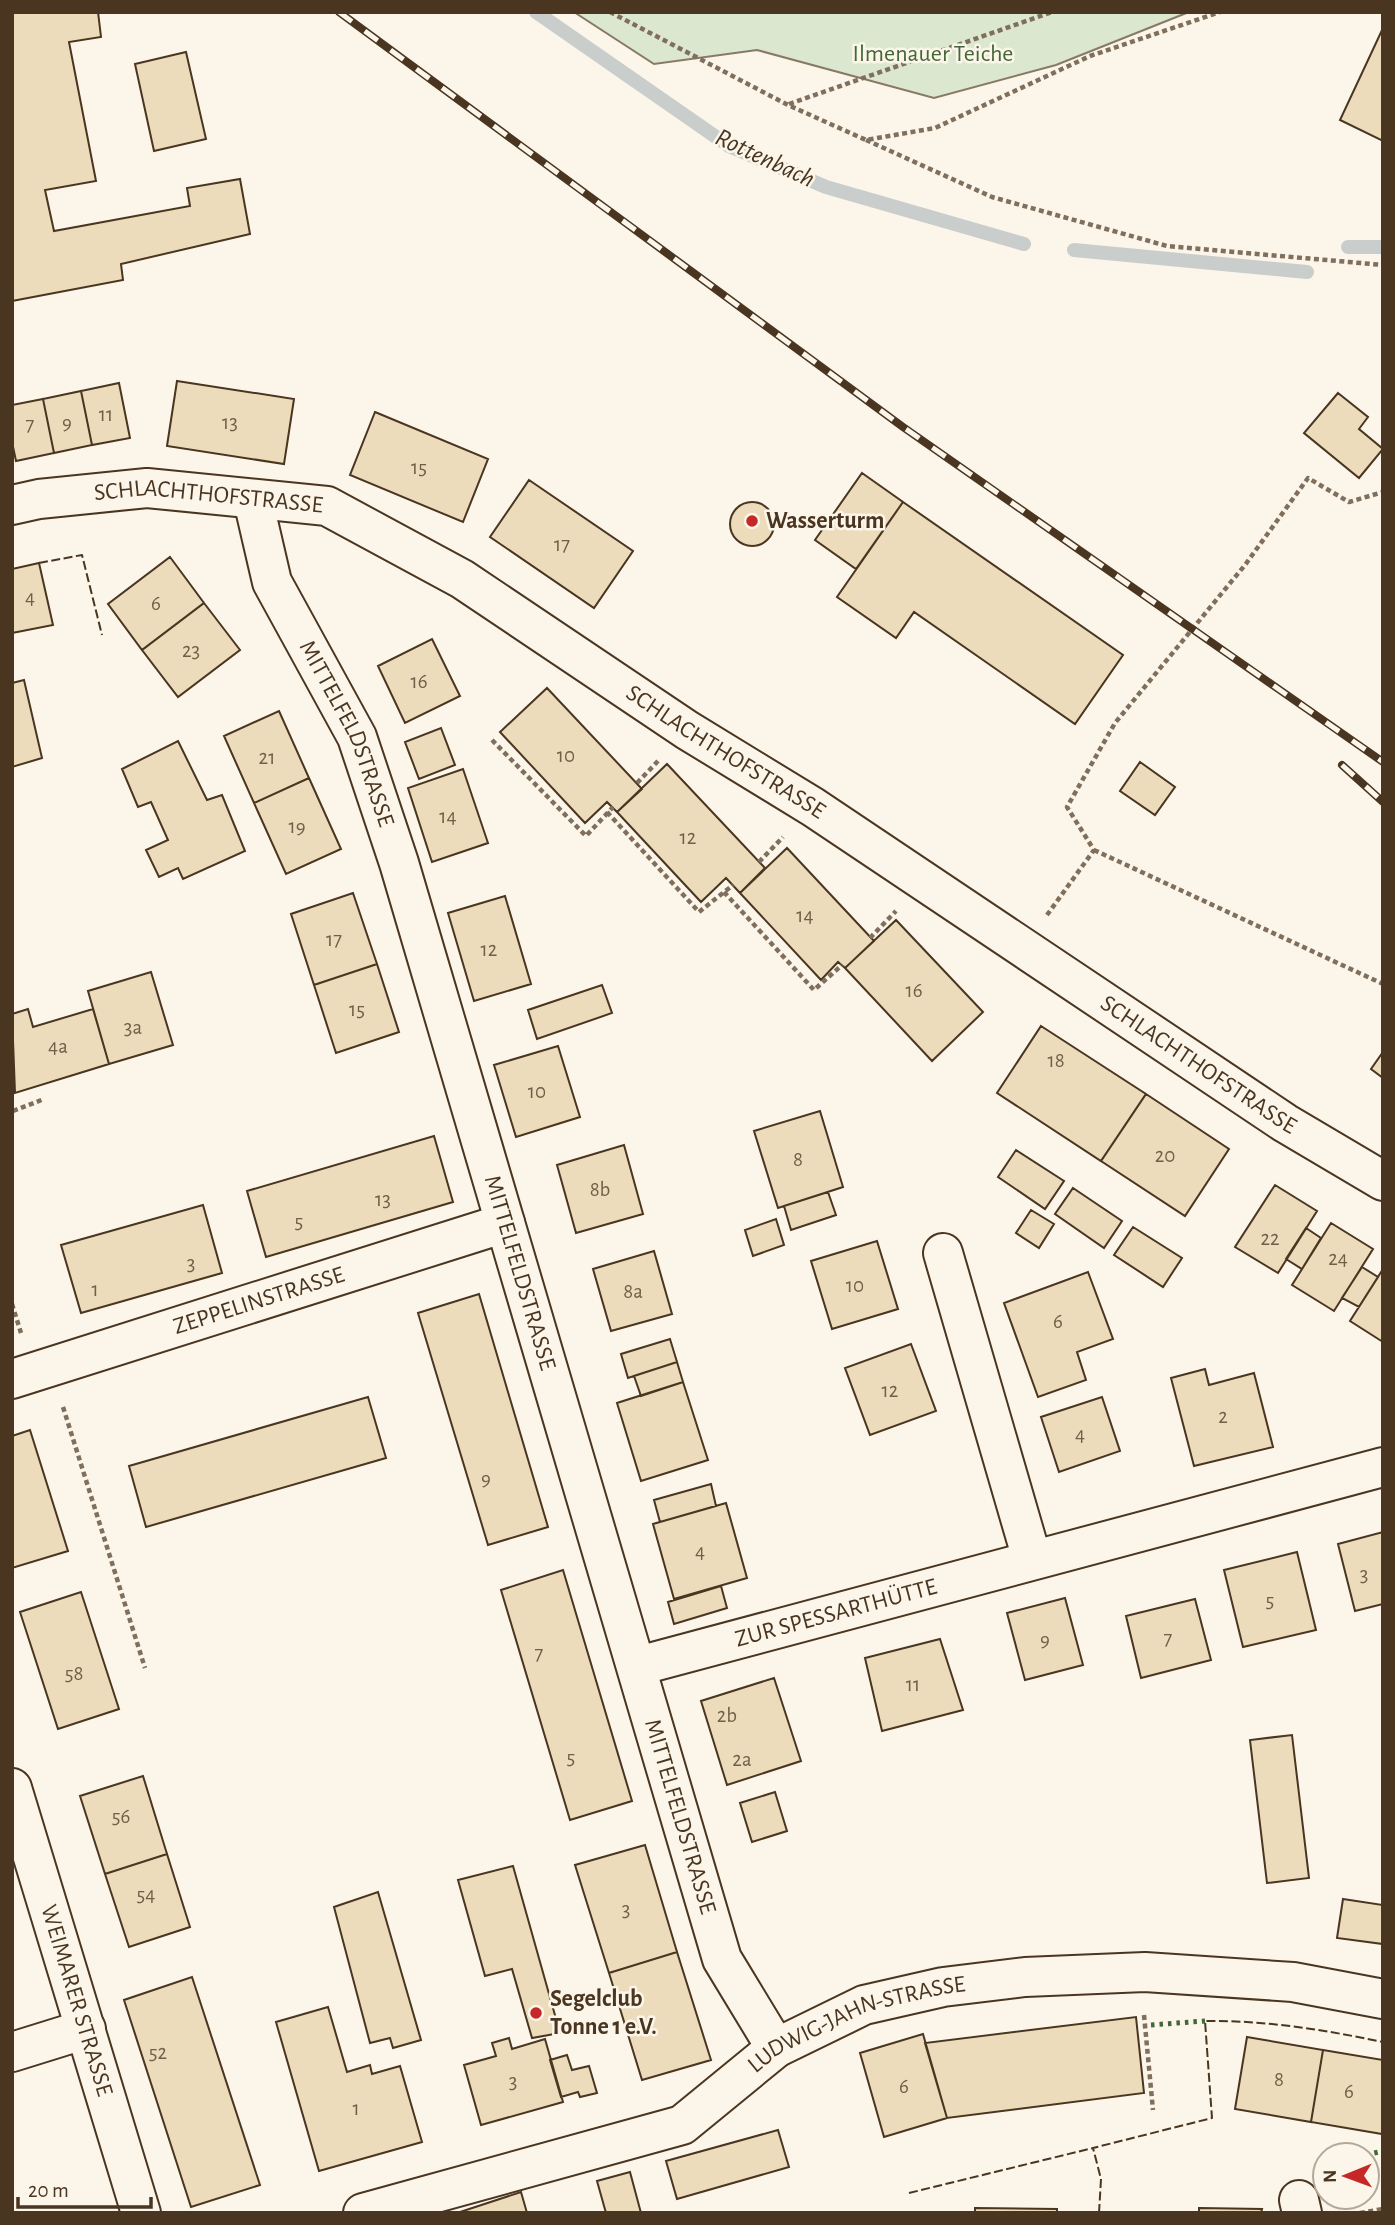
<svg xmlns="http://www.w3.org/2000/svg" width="1395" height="2225" font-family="'Alegreya Sans',sans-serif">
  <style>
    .green { fill: #dce7d0; stroke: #887966; stroke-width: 2 }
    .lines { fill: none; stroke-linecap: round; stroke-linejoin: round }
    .stream { stroke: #c9cecd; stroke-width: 14 }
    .building { fill: #ecdcbc; stroke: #4a3520; stroke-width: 2 }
    .street-casing { stroke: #4a3520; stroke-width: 42 }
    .path { stroke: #7f6f5c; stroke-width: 4.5; stroke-dasharray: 5 3.5; stroke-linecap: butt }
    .street { stroke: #fbf6e9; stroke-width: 38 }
    .rail-casing { stroke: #4a3520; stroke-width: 8 }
    .rail { stroke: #fbf6e9; stroke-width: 5; stroke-dasharray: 16; stroke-linecap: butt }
    .hedge { stroke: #436837; stroke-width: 5; stroke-dasharray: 3.5 5; stroke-linecap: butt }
    .fence { stroke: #4a3520; stroke-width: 2; stroke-dasharray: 9 3.5; stroke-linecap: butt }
    .poi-dot { fill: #c62828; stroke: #fbf6e9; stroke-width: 2.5 }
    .labels { text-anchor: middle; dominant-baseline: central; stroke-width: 5; stroke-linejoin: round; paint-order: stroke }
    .number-label { font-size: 21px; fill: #725f47 }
    .park-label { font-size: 24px; fill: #436837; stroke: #fbf6e9 }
    .street-label { font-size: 24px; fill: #4a3520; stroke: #fbf6e9 }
    .poi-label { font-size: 24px; font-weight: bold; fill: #4a3520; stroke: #fbf6e9; text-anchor: start }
    .water-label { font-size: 26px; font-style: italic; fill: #4a3520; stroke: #fbf6e9 }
  </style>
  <rect width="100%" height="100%" fill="#fbf6e9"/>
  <path class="green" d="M574,12H1189L1056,65L934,98L757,50L654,64Z"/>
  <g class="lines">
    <path class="stream" d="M536,12L729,146L826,187L1024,244
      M1348,247H1383
      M1074,250L1307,272"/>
  </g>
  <path class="building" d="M12,12H98L101,37L69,42L96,181L45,190L54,231L190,206L187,188L240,179L250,234L121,264L123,280L12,301Z
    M1383,28V141L1340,120Z
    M186,52L206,139L154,151L135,64Z
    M177,381L294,399L284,464L167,446Z
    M119,383L130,438L92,445L81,391Z
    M81,391L92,445L54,453L43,399Z
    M1338,393L1368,417L1359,429L1383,449L1359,478L1304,433Z
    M43,399L54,453L16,461L12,442V405Z
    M375,412L488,459L463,522L350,475Z
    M862,473L903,502L856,569L815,540Z
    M529,480L633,551L594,608L490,537Z
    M730 524a22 22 0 1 1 44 0a22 22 0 1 1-44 0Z
    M903,502L1123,655L1075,724L914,612L896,638L837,597Z
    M170,557L204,603L142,650L108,604Z
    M39,563L53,625L12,633V569Z
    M204,603L240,650L178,697L142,650Z
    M432,639L460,696L405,723L378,666Z
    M24,680L42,758L12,767V683Z
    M547,688L642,789L617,812L607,802L585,823L500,732Z
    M279,711L309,778L254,803L224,736Z
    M441,728L455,765L419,779L405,742Z
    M178,741L207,800L222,795L245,851L183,879L178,868L159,877L146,850L168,840L151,802L138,807L122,769Z
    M1140,762L1175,787L1155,815L1120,791Z
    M667,764L765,868L740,893L726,878L701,902L617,812Z
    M463,769L488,843L432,862L408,788Z
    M309,778L341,849L286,874L254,803Z
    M787,848L874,941L845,968L838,962L821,980L740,893Z
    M353,893L377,964L314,985L291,914Z
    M505,896L531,984L474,1001L448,913Z
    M896,920L983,1012L932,1061L845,968Z
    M377,964L399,1032L336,1053L314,985Z
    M151,972L173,1045L109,1064L88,991Z
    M602,985L612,1013L537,1039L528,1010Z
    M28,1009L33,1027L93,1009L109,1064L15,1093L12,1014Z
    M1041,1026L1146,1094L1101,1161L997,1093Z
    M558,1046L580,1117L516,1137L494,1065Z
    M1383,1052V1078L1371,1069Z
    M1146,1094L1229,1149L1185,1216L1101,1161Z
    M820,1111L843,1187L778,1208L754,1131Z
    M434,1136L453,1202L266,1257L247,1191Z
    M624,1145L643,1214L576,1233L557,1165Z
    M1016,1150L1064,1181L1045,1209L998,1177Z
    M1275,1185L1317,1211L1278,1273L1235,1247Z
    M1073,1188L1122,1221L1104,1248L1055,1214Z
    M828,1192L836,1215L791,1230L784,1206Z
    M203,1205L222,1273L81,1313L61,1245Z
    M1031,1210L1054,1224L1039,1248L1016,1233Z
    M776,1219L784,1245L753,1256L745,1230Z
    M1331,1223L1373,1249L1334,1311L1292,1285Z
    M1133,1227L1182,1258L1163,1287L1114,1255Z
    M1306,1228L1321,1238L1302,1269L1286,1259Z
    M877,1241L898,1309L832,1329L811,1261Z
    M654,1251L672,1314L611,1331L593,1269Z
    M1362,1267L1378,1277L1359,1307L1342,1298Z
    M1383,1269V1342L1350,1321Z
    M1088,1272L1113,1339L1077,1352L1086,1380L1038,1397L1004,1303Z
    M479,1294L548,1527L488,1545L418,1313Z
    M670,1339L677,1362L628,1378L621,1354Z
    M911,1344L936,1411L870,1435L845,1368Z
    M677,1362L683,1382L641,1396L634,1376Z
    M1205,1369L1209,1385L1254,1373L1273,1447L1194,1466L1171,1378Z
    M683,1382L708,1460L641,1481L617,1403Z
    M368,1397L386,1458L146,1527L129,1466Z
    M1102,1397L1120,1451L1059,1472L1041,1417Z
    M30,1430L68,1551L12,1568V1436Z
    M711,1484L716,1506L660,1522L654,1500Z
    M726,1503L747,1578L674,1599L653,1524Z
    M1383,1532V1604L1355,1611L1338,1544Z
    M1297,1552L1316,1630L1243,1647L1224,1570Z
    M563,1570L632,1801L570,1820L501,1590Z
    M721,1586L727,1608L674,1624L668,1602Z
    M81,1592L119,1709L58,1729L20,1612Z
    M1065,1598L1083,1665L1025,1680L1007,1613Z
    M1195,1599L1211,1660L1141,1678L1126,1616Z
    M940,1639L963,1710L882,1731L865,1658Z
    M774,1678L801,1761L727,1785L701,1701Z
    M1292,1735L1309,1878L1267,1883L1250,1740Z
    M143,1776L167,1854L105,1874L80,1796Z
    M775,1792L787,1831L752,1842L740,1803Z
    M645,1845L677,1952L609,1973L575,1865Z
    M167,1854L190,1927L129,1947L105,1874Z
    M513,1866L560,2033L532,2038L512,1969L485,1976L458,1880Z
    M378,1892L421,2040L393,2048L390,2038L370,2043L334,1907Z
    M1343,1899L1383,1905V1944L1337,1938Z
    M677,1952L711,2060L642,2080L609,1973Z
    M192,1977L260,2185L191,2207L124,2000Z
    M328,2007L347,2072L370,2065L372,2074L400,2066L422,2142L319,2171L276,2022Z
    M1136,2017L1144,2093L947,2118L925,2043Z
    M923,2034L947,2118L884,2137L860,2053Z
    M1247,2037L1323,2050L1311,2122L1235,2109Z
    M509,2038L512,2049L545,2039L563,2102L481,2125L464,2065L496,2056L492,2043Z
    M1323,2050L1383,2060L1382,2134L1311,2122Z
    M567,2055L572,2070L589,2066L597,2093L580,2097L578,2092L561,2097L550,2060Z
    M778,2130L789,2167L677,2199L666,2161Z
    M630,2172L641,2213H606L597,2181Z
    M521,2192L527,2213H457Z
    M975,2208L1057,2209V2213H975Z
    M1199,2208L1262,2209L1261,2213H1199Z"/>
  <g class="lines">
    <defs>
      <g id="street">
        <path id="s1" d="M253,500L272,582L357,737L399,863L722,1959L776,2048"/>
        <path id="s2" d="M12,505L39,499L147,488L327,506L462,579L687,730L813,807L1285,1123L1383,1181"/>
        <path d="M943,1253L1032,1559"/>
        <path id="s3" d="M12,1379L505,1223"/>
        <path id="s4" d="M638,1666L1383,1467"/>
        <path id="s5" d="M12,1788L141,2213"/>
        <path d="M12,2052L86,2029"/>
        <path d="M1299,2200L1302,2213"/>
        <path id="s6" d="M363,2213L682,2125L776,2048L864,2005L943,1987L1025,1977L1145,1972L1293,1982L1383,1999"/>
      </g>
    </defs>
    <use href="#street" class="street-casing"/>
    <path class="path" d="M610,12L788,105L866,140L935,128L1090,56L1220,12
      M789,104L1052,12
      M866,140L992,197L1167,246L1383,265
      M492,740L586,836L613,807
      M637,783L658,761
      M607,812L699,912L733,885
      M1094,850L1383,984
      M759,862L783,837
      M724,892L814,990L842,965
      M1047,915L1094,850L1067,807L1115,723L1245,565L1308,478L1349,502L1383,492
      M870,938L896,911
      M13,1111L44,1099
      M12,1304L21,1333
      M63,1407L145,1668
      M1144,2015L1153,2110
      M1360,2213L1383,2209"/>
    <use href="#street" class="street"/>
    <defs>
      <path id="rail" d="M339,12L903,427L1383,762
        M1342,765L1383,802"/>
    </defs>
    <use href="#rail" class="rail-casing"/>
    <use href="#rail" class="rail"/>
    <path class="hedge" d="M1151,2025L1205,2021
      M1366,2155L1383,2151
      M1322,2186L1325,2187"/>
    <path class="fence" d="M39,563L82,555L102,635
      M909,2193L1093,2148
      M1099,2213L1101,2179L1093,2148L1212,2118L1205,2021C1264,2020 1325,2030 1383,2042"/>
  </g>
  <g class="poi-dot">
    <circle cx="752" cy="521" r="7"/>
    <circle cx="536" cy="2013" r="7"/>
  </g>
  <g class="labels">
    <g class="number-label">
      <text x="106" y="414">11</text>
      <text x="67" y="422">9</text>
      <text x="230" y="422">13</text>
      <text x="30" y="424">7</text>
      <text x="419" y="467">15</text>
      <text x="562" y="544">17</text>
      <text x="30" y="597">4</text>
      <text x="156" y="603">6</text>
      <text x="191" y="650">23</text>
      <text x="419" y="681">16</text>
      <text x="566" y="755">10</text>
      <text x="267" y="757">21</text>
      <text x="448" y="816">14</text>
      <text x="297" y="826">19</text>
      <text x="688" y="837">12</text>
      <text x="805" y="915">14</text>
      <text x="334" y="939">17</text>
      <text x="489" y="949">12</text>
      <text x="914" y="990">16</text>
      <text x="357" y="1009">15</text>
      <text x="133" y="1027">3a</text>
      <text x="58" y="1046">4a</text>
      <text x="1056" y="1060">18</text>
      <text x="537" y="1091">10</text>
      <text x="1165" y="1155">20</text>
      <text x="798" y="1159">8</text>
      <text x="600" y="1189">8b</text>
      <text x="383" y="1199">13</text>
      <text x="299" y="1221">5</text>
      <text x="1270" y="1238">22</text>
      <text x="1338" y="1258">24</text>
      <text x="191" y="1263">3</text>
      <text x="855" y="1285">10</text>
      <text x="95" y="1289">1</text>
      <text x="633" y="1291">8a</text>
      <text x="1058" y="1321">6</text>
      <text x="890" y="1390">12</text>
      <text x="1223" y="1416">2</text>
      <text x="1080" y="1434">4</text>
      <text x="486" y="1478">9</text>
      <text x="700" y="1551">4</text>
      <text x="1364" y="1574">3</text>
      <text x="1270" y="1600">5</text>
      <text x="1168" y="1638">7</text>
      <text x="1045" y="1639">9</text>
      <text x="539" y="1653">7</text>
      <text x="74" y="1673">58</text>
      <text x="913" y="1684">11</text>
      <text x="727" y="1715">2b</text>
      <text x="571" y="1757">5</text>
      <text x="742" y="1759">2a</text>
      <text x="121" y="1816">56</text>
      <text x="146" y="1894">54</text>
      <text x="626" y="1909">3</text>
      <text x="158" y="2052">52</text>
      <text x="1279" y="2079">8</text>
      <text x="513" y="2081">3</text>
      <text x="904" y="2086">6</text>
      <text x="1349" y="2091">6</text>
      <text x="356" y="2108">1</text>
    </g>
    <g class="park-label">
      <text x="933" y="54">Ilmenauer Teiche</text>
    </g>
    <g class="street-label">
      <text stroke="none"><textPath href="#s2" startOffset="198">SCHLACHTHOFSTRASSE</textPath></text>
      <text stroke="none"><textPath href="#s1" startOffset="254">MITTELFELDSTRASSE</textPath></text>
      <text stroke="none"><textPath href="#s2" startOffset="786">SCHLACHTHOFSTRASSE</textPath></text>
      <text stroke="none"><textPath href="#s2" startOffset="1353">SCHLACHTHOFSTRASSE</textPath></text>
      <text stroke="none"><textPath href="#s1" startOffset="821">MITTELFELDSTRASSE</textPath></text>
      <text stroke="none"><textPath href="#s3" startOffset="259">ZEPPELINSTRASSE</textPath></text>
      <text stroke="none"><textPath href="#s4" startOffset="205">ZUR SPESSARTHÜTTE</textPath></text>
      <text stroke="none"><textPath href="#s1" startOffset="1388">MITTELFELDSTRASSE</textPath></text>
      <text stroke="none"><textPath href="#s5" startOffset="222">WEIMARER STRASSE</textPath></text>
      <text stroke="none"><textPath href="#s6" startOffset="537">LUDWIG-JAHN-STRASSE</textPath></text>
    </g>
    <g class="poi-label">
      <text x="766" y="521">Wasserturm</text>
      <text x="550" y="1999">Segelclub<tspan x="550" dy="28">Tonne 1 e.V.</tspan></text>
    </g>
    <g class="water-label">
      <text transform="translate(765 158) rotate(25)">Rottenbach</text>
    </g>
  </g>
  <rect width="1395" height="2225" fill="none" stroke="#4a3520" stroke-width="28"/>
  <g transform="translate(1346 2176) rotate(269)"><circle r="33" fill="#fbf6e9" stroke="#b4a999" stroke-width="2"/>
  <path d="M0-5L12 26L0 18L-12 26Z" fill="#c62828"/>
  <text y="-10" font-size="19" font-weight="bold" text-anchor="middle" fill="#4a3520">N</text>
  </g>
  <path d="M18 2197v10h133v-10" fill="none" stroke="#4a3520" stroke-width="3.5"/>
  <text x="28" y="2197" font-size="21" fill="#4a3520" stroke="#fbf6e9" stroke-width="5" paint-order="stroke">20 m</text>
</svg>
